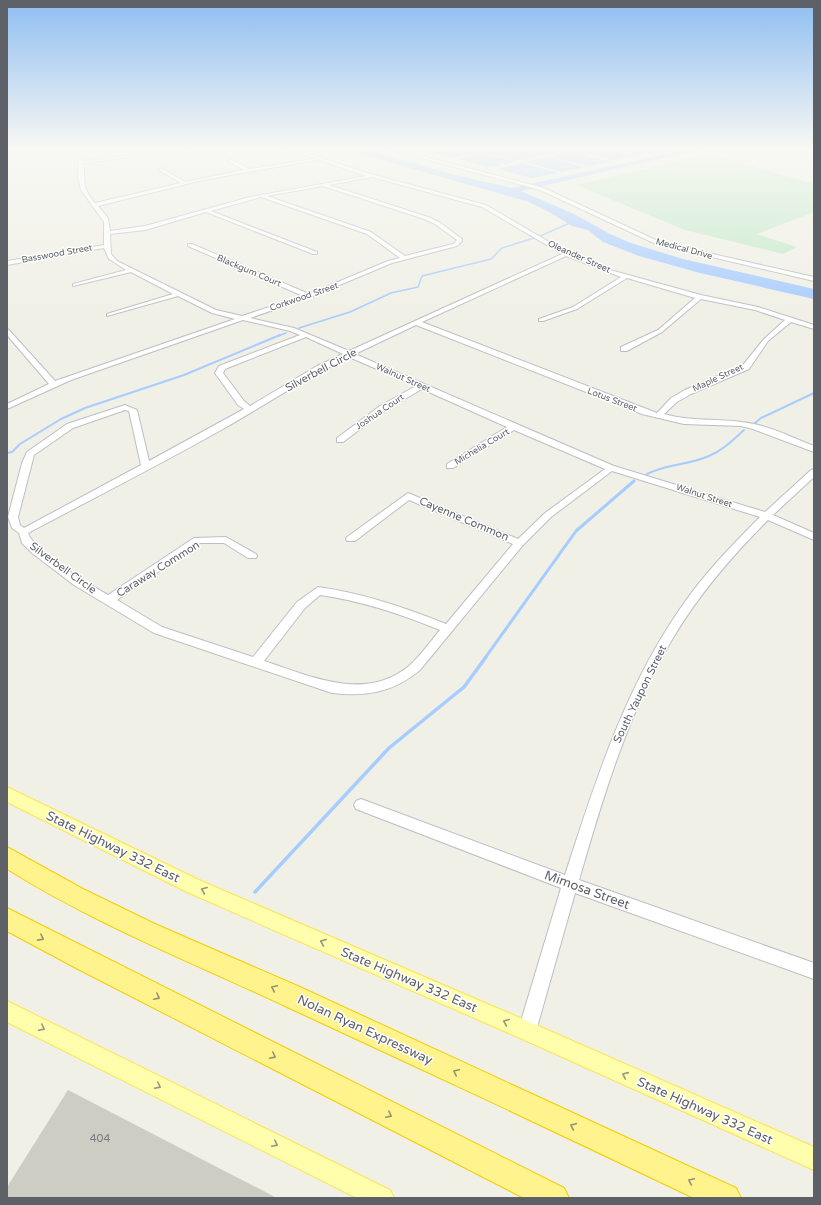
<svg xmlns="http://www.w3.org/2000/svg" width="821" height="1205" font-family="'Varela Round',sans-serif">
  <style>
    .green { fill: #c1e9c7 }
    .water { fill: #a7ccff }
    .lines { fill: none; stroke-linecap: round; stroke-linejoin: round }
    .stream-far3 { stroke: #a7ccff; stroke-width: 1.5 }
    .stream-far2 { stroke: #a7ccff; stroke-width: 2 }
    .stream-far1 { stroke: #a7ccff; stroke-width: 3 }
    .stream { stroke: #a7ccff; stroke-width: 3.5 }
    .building { fill: #cecdc4 }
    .minor-casing { stroke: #bdbec5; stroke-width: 2 }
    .major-casing { stroke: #fbe454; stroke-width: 2 }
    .highway-casing { stroke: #f6cd00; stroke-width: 2 }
    .minor { fill: #fff; fill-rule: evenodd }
    .major { fill: #fffeac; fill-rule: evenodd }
    .highway { fill: #fff38e; fill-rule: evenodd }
    .oneway { stroke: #96977f }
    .oneway2 { stroke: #969375 }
    .labels { text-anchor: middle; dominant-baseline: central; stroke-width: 3; stroke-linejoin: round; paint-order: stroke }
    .far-street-label { font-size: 9px; fill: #5d6067; stroke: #fff }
    .street-label { font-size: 11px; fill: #5d6067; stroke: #fff }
    .near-number-label { font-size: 11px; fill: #797b7e }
    .near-street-label { font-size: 13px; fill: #5d6067; stroke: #fff }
  </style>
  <rect width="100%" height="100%" fill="#f0f0e6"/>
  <path class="green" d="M709,154L814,184V212L757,234L797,247L783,254L685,230L576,185Z"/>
  <path class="water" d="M336,147H358L451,174L512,188L697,147H711L521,191L574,214L610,234L631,243L683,259L814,289V299L700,273L639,256L603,242L588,230L572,226L549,212L529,202Z
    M438,147H460L478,152L453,158L425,150Z
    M508,147L539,155L540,156L517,160L487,153Z
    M514,147H555L566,151L559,153L553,151L555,153L543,155Z
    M592,147H601L634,156L613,160L578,150Z
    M606,147H643L656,152L638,155Z
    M572,152L608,161L610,162L588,166L552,157Z
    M482,153L514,161V162L505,164L499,163L501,165L488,167L459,159Z
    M549,157L581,166L584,167L561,172L525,162Z
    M521,163L556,172L557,173L531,178L498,169Z"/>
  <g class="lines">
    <path class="stream-far3" d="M540,236L570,223
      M299,328L350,312L391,293L418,287L422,276L491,259L502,248L534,238
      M278,336L286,333"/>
    <path class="stream-far2" d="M755,423L761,418L814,393
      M7,453L12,452L20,444L61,419L85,408L184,375L280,335
      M647,474C667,464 689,465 709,456C723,450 733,440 744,430"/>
    <path class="stream-far1" d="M485,658L576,531L634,481"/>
    <path class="stream" d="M255,892L389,748L464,687L486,657"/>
  </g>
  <path class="building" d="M68,1090L277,1198H7V1187Z"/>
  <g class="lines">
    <defs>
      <path id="minor" d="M72,147H76L83,161L206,147L84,163C84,180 83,190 95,203L181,183L159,170L161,168L185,182L244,170L228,161L230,159L249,169L314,159L316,160L203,180L98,206L108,218L110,231L145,226L250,197L366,176L282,147H288L367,173L486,205L568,253L610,270L701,295L758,307L814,325V329L791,322L768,341L749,369L691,394L677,402L664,414C692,422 714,418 741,422C766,424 791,437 814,446V452L753,429L741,426L684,424L642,414L416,325L355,354L614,466L765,512L811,470L814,469V477L773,515L814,533V540L768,520C732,556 699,594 673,638C628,712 603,797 579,880L814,963V979L575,893L536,1031L533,1037L527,1040L521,1037L518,1031L561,888L356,809L354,805L356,801L361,799L565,875C595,782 625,687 682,606C704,574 732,545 760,517L612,471L551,517L523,545L420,670C394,692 366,697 332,693L154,633L74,585L32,553L22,543L19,533L12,528L8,517L22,463L27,452L67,424L125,405L137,410L149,461L244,409L238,405L215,373L219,366L300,335L290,331L243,320L71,380L7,409V404L49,384L7,335V329L9,330L55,381L235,319L212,313L178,296L107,316V314L173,294L131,272L73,286V284L126,270L109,259L104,248L7,265V261L104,245V222L81,190L78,178L79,158ZM372,177L482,207L562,254L349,351L294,328L250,318L311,297L392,263L457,246L462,241V239L439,222L428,217L329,185ZM323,186L424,219L435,224L457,240L453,244L405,256L371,232L267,196ZM261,197L367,234L400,258L388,261L309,294L192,244H188V246L303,296L242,316L216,310L117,261L111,254L110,234L145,230L206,212L313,254H317V252L211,211ZM566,256L621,277L573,307L539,319V321H543L577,309L627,278L695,298L658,330L621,347V351H627L662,332L701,299L755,310L785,320L764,339L743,365L685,390L671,398L657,413L422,322ZM306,337L343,354L317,366L250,406L244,401L223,373L225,369L235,365ZM349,357L416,386L380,406L337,438V442H343L386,410L422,389L507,427L447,464V468H453L514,430L605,469L545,513L518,539L408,493L347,537L346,539L347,541H355L409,500L513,544L446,624C404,607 362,593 318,587L297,602L253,657L162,627L117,600L200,543H224L248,558H256L257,556L256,554L226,537L194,538L108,595C89,584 35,553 28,533C94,498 159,465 223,429C265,405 305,378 349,357ZM125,410L129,411L141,465L24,528L20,525L18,517L34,455L73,428ZM320,595C362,601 401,614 440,630C430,642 421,655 410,665C366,703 311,676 264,661L305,608Z
        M381,147H388L544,188L660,242L814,277V281L656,244L540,190Z"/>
      <path id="major" d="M7,787L199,880L534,1024L814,1147V1170L520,1038L187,892L7,802Z
        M7,1001L390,1190L394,1198H357L7,1022Z"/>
      <path id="highway" d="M7,847L83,889L155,924L300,987L736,1188L741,1198H694C558,1133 422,1069 285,1006C191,962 95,924 7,869Z
        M7,908L564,1188L569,1198H524L78,969L7,931Z"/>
    </defs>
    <use href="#minor" class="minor-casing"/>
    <use href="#major" class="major-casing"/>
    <use href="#highway" class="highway-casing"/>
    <use href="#minor" class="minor"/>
    <use href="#major" class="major"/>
    <use href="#highway" class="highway"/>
  </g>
  <defs><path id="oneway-chevron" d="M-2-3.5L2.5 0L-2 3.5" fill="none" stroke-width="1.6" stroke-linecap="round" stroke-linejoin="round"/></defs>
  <g class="oneway">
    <use href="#oneway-chevron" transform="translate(204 890) rotate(-157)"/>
    <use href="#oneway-chevron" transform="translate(323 942) rotate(-157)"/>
    <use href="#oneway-chevron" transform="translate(506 1022) rotate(-157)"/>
    <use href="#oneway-chevron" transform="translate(42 1028) rotate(26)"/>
    <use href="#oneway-chevron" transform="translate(625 1075) rotate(-156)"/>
    <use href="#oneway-chevron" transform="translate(158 1086) rotate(26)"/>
    <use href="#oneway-chevron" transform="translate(275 1144) rotate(26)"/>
  </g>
  <g class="oneway2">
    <use href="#oneway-chevron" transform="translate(41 938) rotate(28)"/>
    <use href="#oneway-chevron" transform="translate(274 988) rotate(-155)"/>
    <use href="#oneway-chevron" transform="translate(157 997) rotate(27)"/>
    <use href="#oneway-chevron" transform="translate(273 1056) rotate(27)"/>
    <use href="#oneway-chevron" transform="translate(456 1072) rotate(-155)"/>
    <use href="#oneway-chevron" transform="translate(389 1115) rotate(27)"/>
    <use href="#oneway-chevron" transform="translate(573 1126) rotate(-155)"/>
    <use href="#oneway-chevron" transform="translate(691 1181) rotate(-155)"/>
  </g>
  <linearGradient id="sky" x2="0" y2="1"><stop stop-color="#8ebef1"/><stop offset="0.47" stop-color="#f8f8f4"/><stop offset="1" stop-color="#f8f8f4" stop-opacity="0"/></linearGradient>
  <rect width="821" height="316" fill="url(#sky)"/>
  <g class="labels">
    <g class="far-street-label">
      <text transform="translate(684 249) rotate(15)">Medical Drive</text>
      <text transform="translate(57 254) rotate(-10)">Basswood Street</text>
      <text transform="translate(579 257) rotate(24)">Oleander Street</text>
      <text transform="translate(249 271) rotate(23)">Blackgum Court</text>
      <text transform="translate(304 297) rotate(-19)">Corkwood Street</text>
      <text transform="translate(403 378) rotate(24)">Walnut Street</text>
      <text transform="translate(718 378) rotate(-25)">Maple Street</text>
      <text transform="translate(612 400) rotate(21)">Lotus Street</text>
      <text transform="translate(380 412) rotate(-34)">Joshua Court</text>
      <text transform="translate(482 447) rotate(-31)">Michelia Court</text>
      <text transform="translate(704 496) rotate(18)">Walnut Street</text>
    </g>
    <g class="street-label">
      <text transform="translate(321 370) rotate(-28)">Silverbell Circle</text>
      <text transform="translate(464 519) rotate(23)">Cayenne Common</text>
      <text transform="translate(63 568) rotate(36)">Silverbell Circle</text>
      <text transform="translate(158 569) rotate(-32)">Caraway Common</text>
      <text transform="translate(640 694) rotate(-64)">South Yaupon Street</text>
    </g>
    <g class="near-number-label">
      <text x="100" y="1138">404</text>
    </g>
    <g class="near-street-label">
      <text transform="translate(113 847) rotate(26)">State Highway 332 East</text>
      <text transform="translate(587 890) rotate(20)">Mimosa Street</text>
      <text transform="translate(409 980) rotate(23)">State Highway 332 East</text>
      <text transform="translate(365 1030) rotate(25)">Nolan Ryan Expressway</text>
      <text transform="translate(705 1111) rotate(24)">State Highway 332 East</text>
    </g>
  </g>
  <rect width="821" height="1205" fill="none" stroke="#5d6067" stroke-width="16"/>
</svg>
